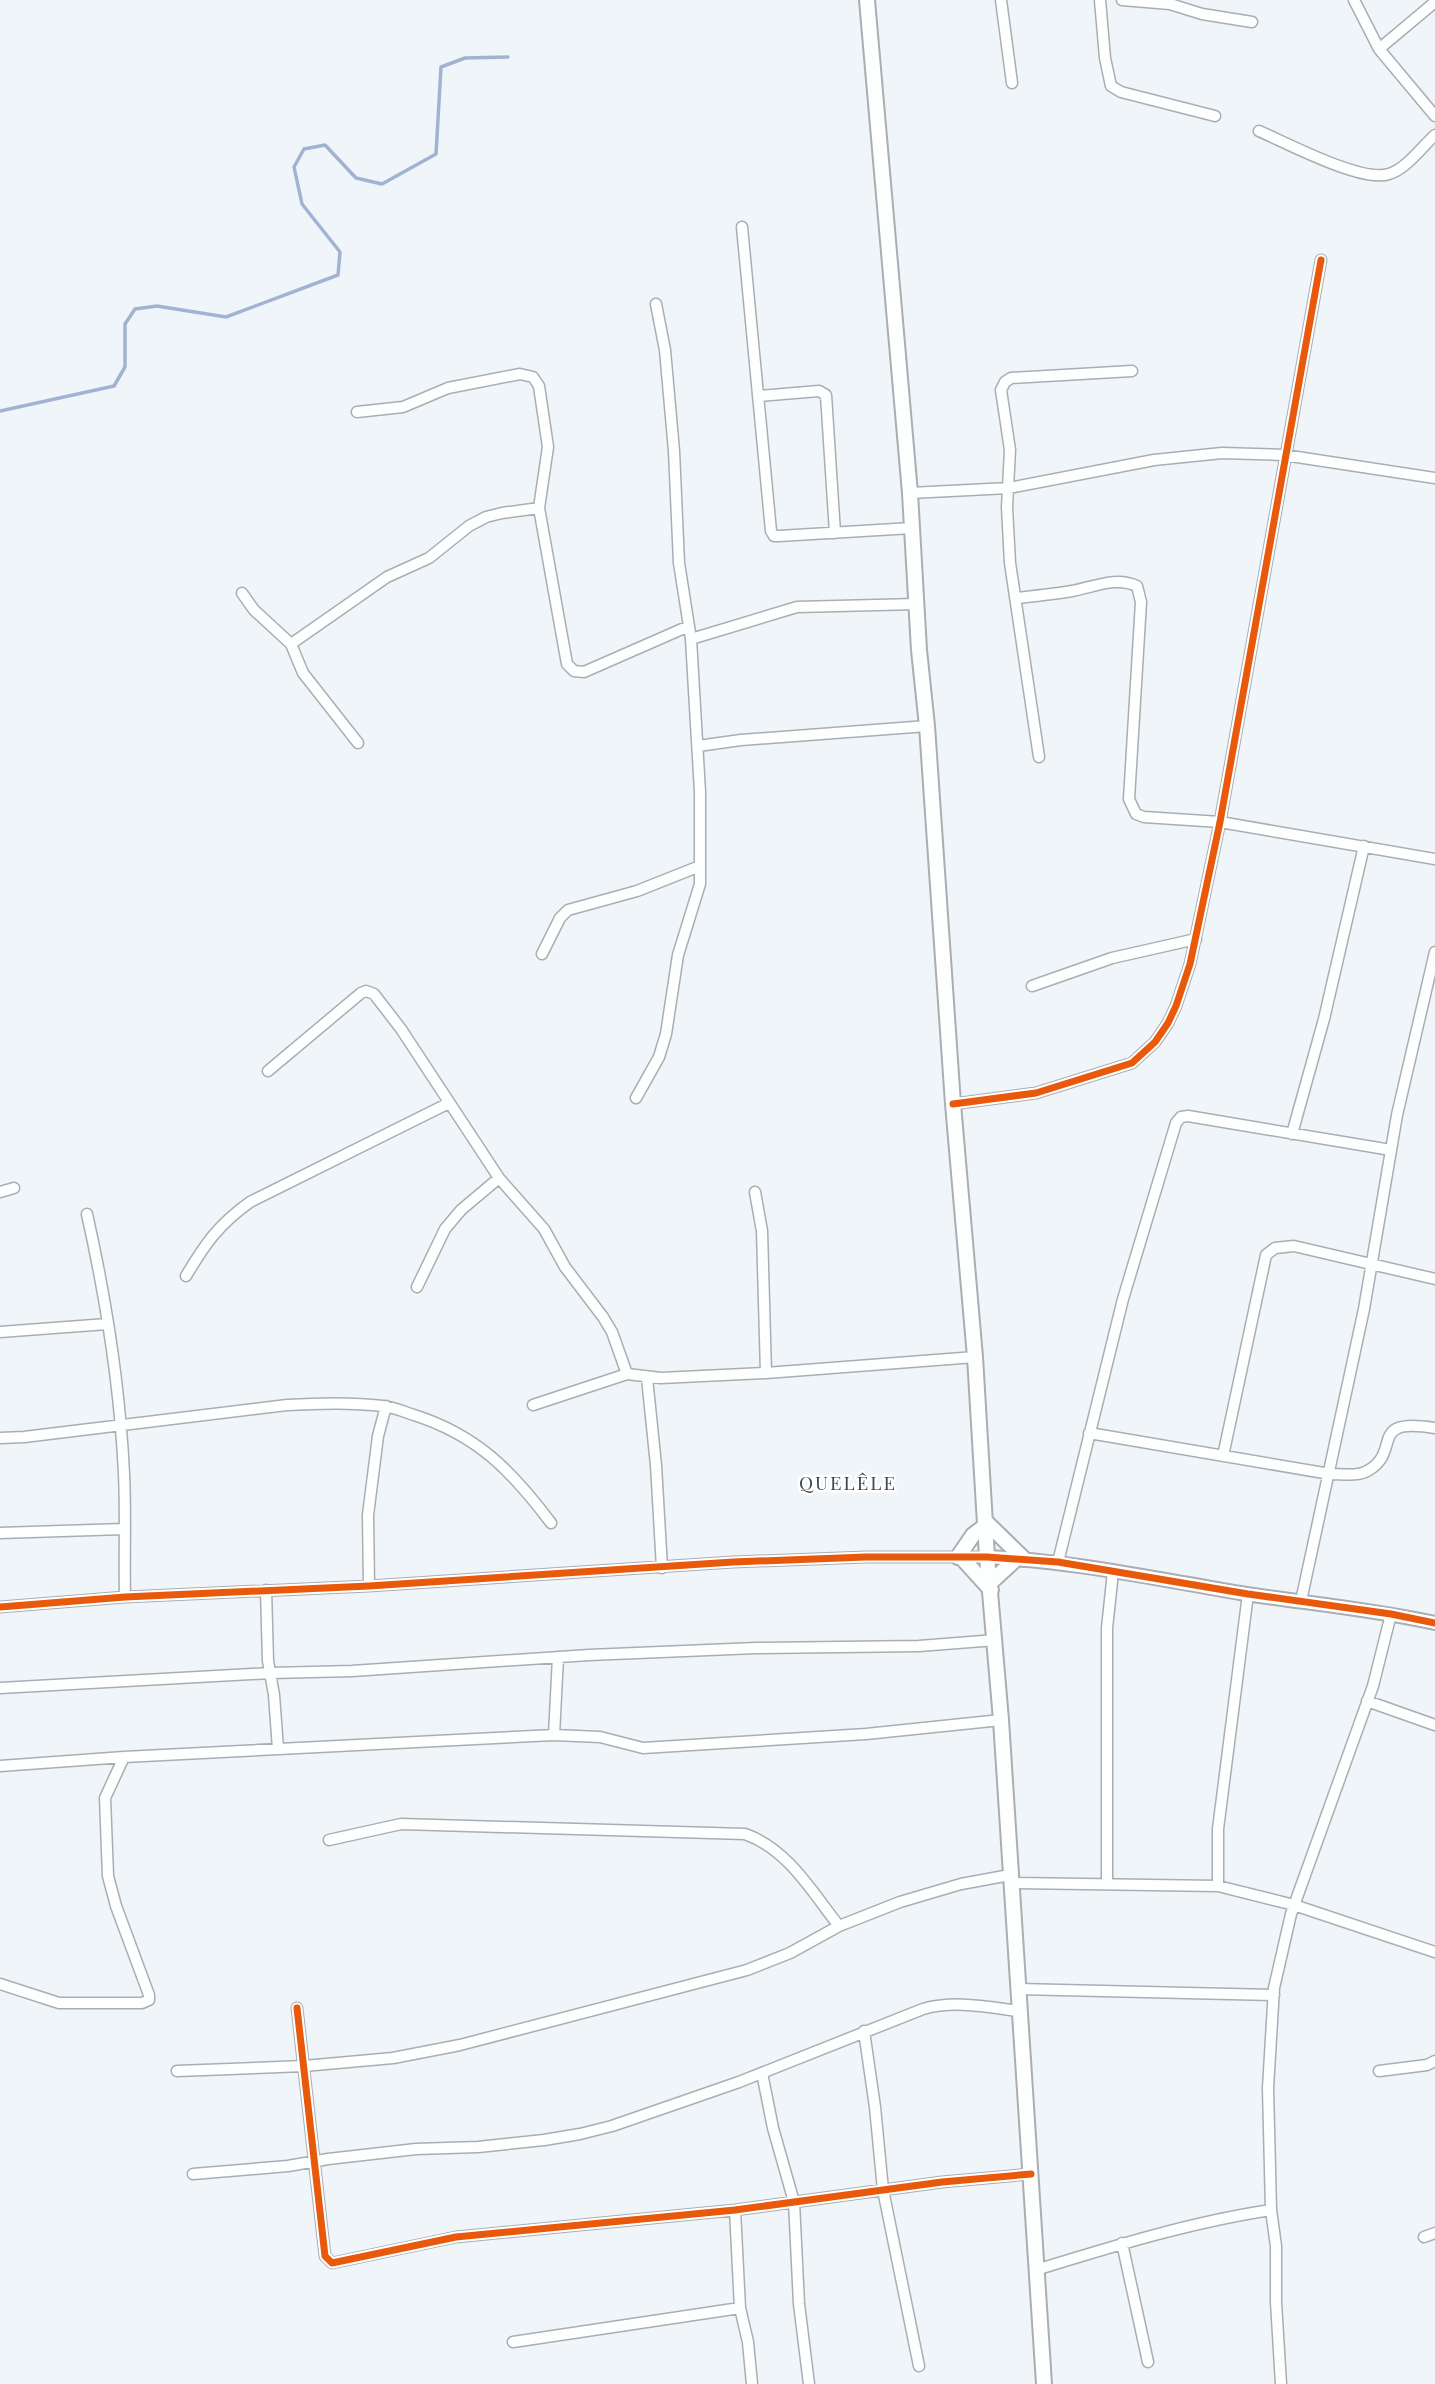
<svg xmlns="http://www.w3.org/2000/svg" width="1435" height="2384" font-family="'Playfair Display',serif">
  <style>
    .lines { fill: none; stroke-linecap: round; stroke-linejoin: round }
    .stream { stroke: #a2b3d2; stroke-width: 3.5 }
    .minor-casing { stroke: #aaaeb2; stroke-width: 13 }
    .tertiary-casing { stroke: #aaaeb2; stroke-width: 16 }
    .secondary-casing { stroke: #aaaeb2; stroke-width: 18 }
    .minor { stroke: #fdfefe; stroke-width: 10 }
    .tertiary { stroke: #fdfefe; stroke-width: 12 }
    .secondary { stroke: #fdfefe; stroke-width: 14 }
    .cycleway-casing { stroke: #fff; stroke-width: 11 }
    .cycleway { stroke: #e8590c; stroke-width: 7 }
    .labels { text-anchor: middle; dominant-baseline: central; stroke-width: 5; stroke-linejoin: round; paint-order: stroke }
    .neighbourhood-label { font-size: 19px; letter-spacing: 2px; fill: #3f474d; stroke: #fff }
  </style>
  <rect width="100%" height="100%" fill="#f0f5fa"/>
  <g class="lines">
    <path class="stream" d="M0,411L114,386L125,367V324L135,309L157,306L226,317L338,275L340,252L302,204L294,167L304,149L325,145L356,178L382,184L436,154L441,67L465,58L508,57"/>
    <defs>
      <path id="minor" d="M1001,0L1012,83
        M1100,0L1105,58L1111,86L1121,92L1215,116
        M1122,0L1170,4L1202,14L1252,22
        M1354,0L1379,49L1435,116
        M1379,49L1435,2
        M1259,131C1287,143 1362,183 1389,174C1406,169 1422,147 1435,135
        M742,227L771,531L774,536H779L912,528
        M758,396L819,391L826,395L835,533
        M357,412L403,407L448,388L520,374L533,377L539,386L548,447L539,508
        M910,493L1009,488L1154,460L1222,453L1284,455L1435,478
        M242,593L254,610L291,644L387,577L429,558L469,526L486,517L502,513L539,508L567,664L574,671L584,672L689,626
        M1017,598C1035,596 1054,594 1072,591C1094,587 1116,576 1137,586L1141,602L1129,799L1136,814L1144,817L1220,822L1435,859
        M691,639L797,607L917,604
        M291,644L303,673L358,743
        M698,746L741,740L927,726
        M1039,757L1010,563L1007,507L1010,450L1001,390L1005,382L1011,378L1132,371
        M542,954L560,918L568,910L637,891L700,866
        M1032,986L1112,958L1196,939
        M268,1071L361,993L366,991L374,994L401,1029L499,1178L544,1229L565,1267L603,1317L612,1332L627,1374L661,1378L766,1373L975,1357
        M636,1098L659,1057L666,1034L678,955L700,884V792L691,639L679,563L674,451L665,350L656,304
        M953,1104L1036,1093L1132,1063L1155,1042L1168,1023L1176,1006L1190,964L1220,822L1321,260
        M1292,1134L1324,1019L1364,846
        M0,1192L14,1188
        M755,1192L762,1231L766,1373
        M87,1214C106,1299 120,1387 124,1474C126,1515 124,1556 125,1597
        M186,1276C205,1244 218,1225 250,1202L449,1103
        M417,1287L445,1229L461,1210L499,1178
        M0,1332L107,1324
        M647,1378L656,1465L662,1568
        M533,1405L627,1374
        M1089,1433L1330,1474C1342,1474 1358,1477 1369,1470C1402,1450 1367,1417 1435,1428
        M0,1438L24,1437L287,1405C319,1403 351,1402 383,1406C394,1407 404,1412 414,1415C477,1435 512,1471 551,1523
        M1223,1456L1266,1255L1275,1248L1294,1246L1435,1279
        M0,1533L124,1529
        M1058,1562L1123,1299L1176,1123L1181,1117L1188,1116L1391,1150
        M369,1586L368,1515L378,1436L386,1406
        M266,1590L268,1661L274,1695L278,1749
        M1301,1601L1364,1309L1397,1115L1435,952
        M0,1607L125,1597L369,1586L733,1562L866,1557H987
        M0,1688L271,1673L352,1671L589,1655L756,1648L919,1646L996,1640
        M1367,1701L1435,1725
        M554,1735L558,1657
        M0,1766L124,1757L554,1735L600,1737L643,1748L866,1734L1001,1720
        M329,1840L401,1824L745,1834C788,1849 812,1892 839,1926
        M1011,1883L1218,1886L1294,1905L1435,1952
        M1107,1884V1628L1113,1572
        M1218,1886V1829L1248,1594
        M0,1984L59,2003H142L149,2000V1995L116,1906L108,1876L105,1798L124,1757
        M1018,1989L1274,1995
        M297,2008L325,2256L332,2263L456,2237L735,2210L942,2182L1031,2174
        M864,2031L875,2107L883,2190L919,2366
        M177,2071L304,2066L393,2058L460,2045L747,1970L790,1953L839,1926L900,1902L961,1884L1010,1875
        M1379,2071L1427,2065L1435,2061
        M762,2073L773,2128L794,2202L799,2304L809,2384
        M193,2174L288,2166L328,2159L416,2149L478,2147L544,2140L580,2134L612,2126L739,2082L923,2009C955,2000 987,2007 1019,2011
        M735,2210L740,2308L748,2342L752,2384
        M1424,2237L1435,2233
        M1122,2243L1148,2362
        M1036,2270C1114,2246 1191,2222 1271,2210
        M513,2342L740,2308
        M1281,2384L1276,2302V2246L1271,2210L1268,2088L1274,1988L1291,1914L1373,1686L1391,1614"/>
      <path id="tertiary" d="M987,1557C1073,1561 1156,1579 1240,1593C1305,1603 1371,1609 1435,1623"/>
      <path id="secondary" d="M867,0L910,493L919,650L927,726L953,1104L975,1357L987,1557L1001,1720L1044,2384
        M985,1521L1024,1559
        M958,1557L973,1535L985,1526
        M962,1558L991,1590
        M990,1583L1016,1559"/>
    </defs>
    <use href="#minor" class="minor-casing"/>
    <use href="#tertiary" class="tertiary-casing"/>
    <use href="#secondary" class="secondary-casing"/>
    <use href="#minor" class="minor"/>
    <use href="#tertiary" class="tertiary"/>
    <use href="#secondary" class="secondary"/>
    <defs>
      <path id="cycleway" d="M953,1104L1036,1093L1132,1063L1155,1042L1168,1023L1176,1006L1190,964L1220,822L1321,260
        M0,1607L125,1597L369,1586L733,1562L866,1557H987L1058,1562L1248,1594L1391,1614L1435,1623
        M297,2008L325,2256L332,2263L456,2237L735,2210L942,2182L1031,2174"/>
    </defs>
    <use href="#cycleway" class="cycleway-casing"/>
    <use href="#cycleway" class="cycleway"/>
  </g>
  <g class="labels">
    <g class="neighbourhood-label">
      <text x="848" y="1482">QUELÊLE</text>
    </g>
  </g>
</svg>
